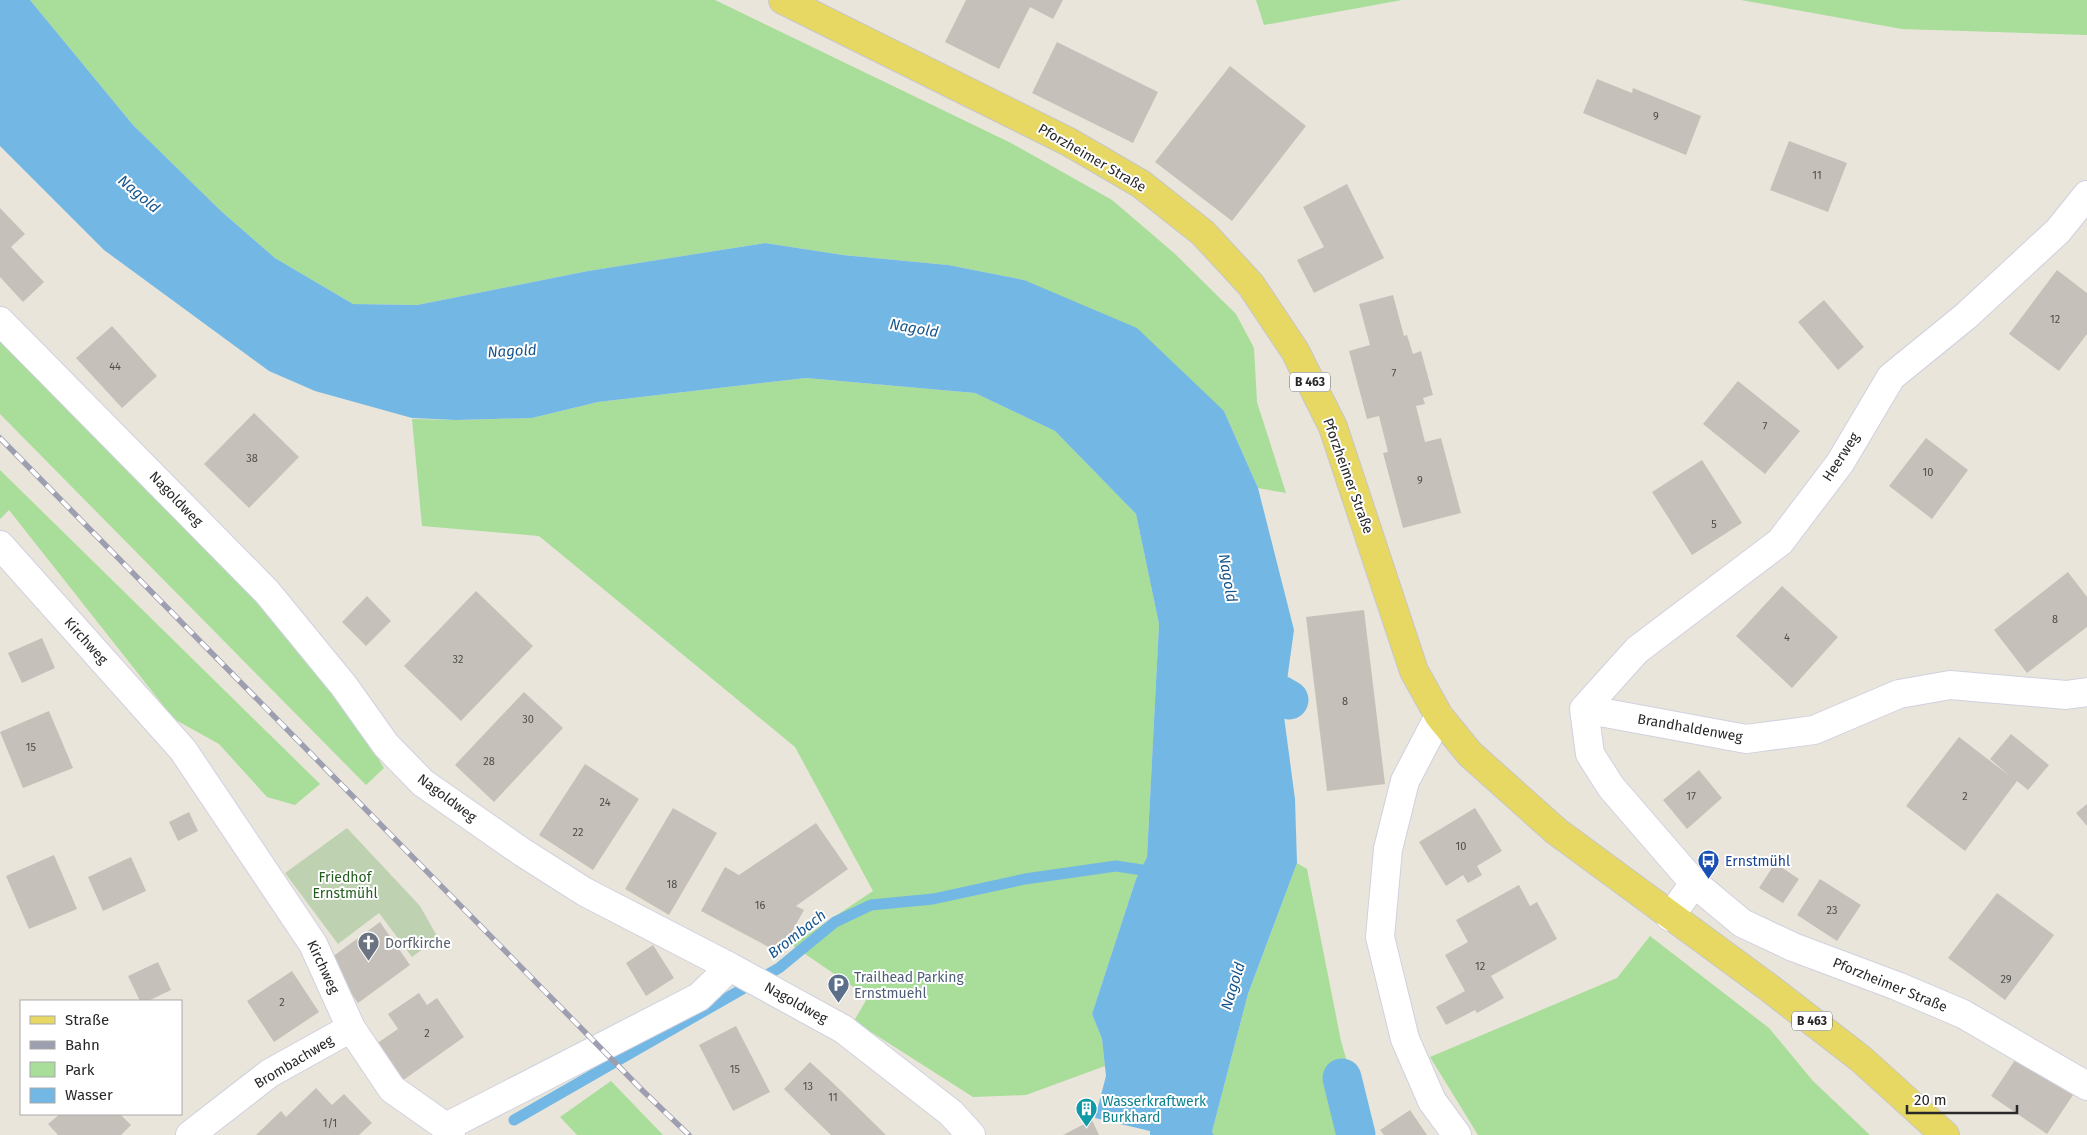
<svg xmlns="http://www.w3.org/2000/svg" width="2087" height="1135" font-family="'Fira Sans',sans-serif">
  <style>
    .green { fill: #a8dd9a }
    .cemetery { fill: #bed2b2 }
    .water { fill: #73b8e5 }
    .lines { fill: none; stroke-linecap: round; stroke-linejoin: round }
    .stream { stroke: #73b8e5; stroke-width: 11 }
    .canal { stroke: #73b8e5; stroke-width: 39 }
    .building { fill: #c5c1ba }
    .street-casing { stroke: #d0d1e0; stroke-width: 30 }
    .primary-casing { stroke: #c7c7c7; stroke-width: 30 }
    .street { stroke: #fff; stroke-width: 28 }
    .primary { stroke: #e6d863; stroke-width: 28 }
    .rail-casing { stroke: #9e9eb1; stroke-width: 5.5 }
    .rail { stroke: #fff; stroke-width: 4; stroke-dasharray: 11; stroke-linecap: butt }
    .labels { text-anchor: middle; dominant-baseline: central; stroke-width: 4; stroke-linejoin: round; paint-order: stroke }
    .number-label { font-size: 11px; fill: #4f4e4c }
    .shield { fill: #fff; stroke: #686868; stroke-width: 1 }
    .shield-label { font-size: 12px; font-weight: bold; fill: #282828 }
    .street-label { font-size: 14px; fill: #282828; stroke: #fff }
    .transit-label { font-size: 14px; fill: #164399; stroke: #fff; text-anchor: start }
    .park-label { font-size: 14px; fill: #235e1e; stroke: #fff }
    .worship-label { font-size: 14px; fill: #5b616d; stroke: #fff; text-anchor: start }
    .service-label { font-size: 14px; fill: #4e5e75; stroke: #fff; text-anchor: start }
    .culture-label { font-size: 14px; fill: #0d838f; stroke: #fff; text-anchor: start }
    .water-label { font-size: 15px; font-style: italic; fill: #16558d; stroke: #fff }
  </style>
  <rect width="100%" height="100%" fill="#e9e5da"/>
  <path class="green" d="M30,0H715L1011,143L1112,200L1174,253L1236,314L1254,348L1257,402L1286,493L1258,488L1224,411L1024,280L948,265L843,255L765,243L588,271L417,305L353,304L275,258L221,211L133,125Z
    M1256,0H1402L1264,25Z
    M1741,0H2087V35L1902,29Z
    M0,337L284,626L344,703L384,768L366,785L0,414Z
    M806,378L975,393L1055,431L1136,514L1159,624L1147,857L1136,879L1092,1014L1102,1039L1105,1066L1026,1095L973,1097L854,1021L868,997L792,945L873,891L795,747L539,536L422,526L412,419L456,420L532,418L598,402Z
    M0,470L320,784L295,805L267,797L219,744L174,719L9,510L0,519Z
    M1297,863L1307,869L1341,1041L1349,1069L1331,1079L1344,1135H1214L1212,1132L1248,994Z
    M1650,936L1769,1028L1813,1081L1870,1135H1478L1430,1057L1617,978Z
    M611,1081L663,1135H577L560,1117Z"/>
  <path class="cemetery" d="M347,828L420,906L438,938L412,957L379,913L338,944L285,873Z"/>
  <path class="water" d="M0,0H30L133,125L221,211L275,258L353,304L417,305L588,271L765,243L843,255L948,265L1024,280L1137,328L1224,411L1258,488L1294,630L1283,709L1295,799L1297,863L1248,994L1212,1132L1214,1135H1150V1131L1095,1118L1106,1076L1102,1039L1092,1014L1136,879L1147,857L1159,624L1136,514L1055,431L975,393L806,378L598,402L532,418L456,420L412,418L315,391L269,371L104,250L0,146Z"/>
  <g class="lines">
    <path class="stream" d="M514,1120L779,968L835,922L871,905L933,899L1025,879L1116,866L1155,872"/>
    <path class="canal" d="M1263,685L1289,700
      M1342,1078L1356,1135"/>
  </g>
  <path class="building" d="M966,0H1063L1053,19L1030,7L999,69L945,42Z
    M1057,42L1158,92L1133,143L1032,93Z
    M1230,66L1306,126L1232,221L1155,162Z
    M1597,79L1632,93L1633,88L1701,116L1686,155L1583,113Z
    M1789,141L1847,163L1828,212L1770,190Z
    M1347,184L1384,258L1314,293L1297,260L1324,247L1303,207Z
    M0,208L25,234L11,247L44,282L23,302L0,277Z
    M2057,270L2087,293V334L2059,371L2009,334Z
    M1393,295L1404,336L1407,335L1413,354L1421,351L1433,395L1423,398L1425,404L1416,406L1425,442L1441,438L1461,513L1403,528L1383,453L1388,452L1379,416L1367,419L1349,351L1370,345L1359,304Z
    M1824,300L1864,347L1838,370L1798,322Z
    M112,326L157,376L122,408L76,358Z
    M1738,381L1800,431L1765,474L1703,424Z
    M254,413L299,457L249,508L204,464Z
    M1926,438L1968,470L1932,519L1889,486Z
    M1702,460L1742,523L1692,555L1652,492Z
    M2068,572L2087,597V627L2027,673L1994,630Z
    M1782,586L1838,637L1792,688L1736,636Z
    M476,591L533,646L461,721L404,666Z
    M367,596L391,621L366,646L342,622Z
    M1364,610L1385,784L1327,791L1306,617Z
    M42,638L55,668L22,683L8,653Z
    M524,692L563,728L494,802L455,765Z
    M49,711L73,768L23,788L0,732Z
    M2011,734L2049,765L2028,790L2017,781L1965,851L1906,806L1959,737L2011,777L1990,759Z
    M585,764L639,799L593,870L539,835Z
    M1699,770L1722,798L1687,829L1663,800Z
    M2087,804V826L2076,813Z
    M673,808L717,833L669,915L625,889Z
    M1475,808L1502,851L1477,866L1482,875L1468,883L1463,875L1446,886L1419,842Z
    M189,812L198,831L178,841L169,822Z
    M816,823L848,869L796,906L804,910L780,953L701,911L725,867L739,875Z
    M54,855L77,909L29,929L6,876Z
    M131,857L146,891L103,911L88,877Z
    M1775,863L1799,879L1783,903L1759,888Z
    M1820,879L1861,905L1837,941L1797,915Z
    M1519,885L1530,906L1537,902L1557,939L1491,976L1504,998L1477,1013L1475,1010L1446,1025L1436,1007L1465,991L1445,955L1468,942L1456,920Z
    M1997,893L2054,935L2005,1000L1948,958Z
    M380,922L410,965L358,1003L328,960Z
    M653,945L674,978L646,996L626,963Z
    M158,962L171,990L148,1001H140L128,976Z
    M292,971L319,1012L274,1042L247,1001Z
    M419,993L427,1005L437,998L464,1037L402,1081L376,1044L398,1029L388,1014Z
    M736,1026L770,1092L733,1111L699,1045Z
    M2017,1057L2073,1095L2047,1134L1991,1096Z
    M810,1062L833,1083L886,1135H831L806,1111L784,1089Z
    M316,1088L332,1105L344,1094L372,1123L359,1135H256L281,1111L286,1117Z
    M1410,1110L1427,1135H1384L1380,1130Z
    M60,1114H120L131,1125L121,1135H58L48,1124Z
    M1092,1120L1099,1135H1063Z"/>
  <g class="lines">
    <defs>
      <path id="street" d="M0,321L267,592L344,686L386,745L423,783L522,852L585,892L730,967L843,1029L951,1113L971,1135
        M0,545L183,750L313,944L351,1028L392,1089L446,1127L451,1135
        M1584,709L1637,650L1780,542L1840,463L1891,377L1966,316L2058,231L2087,195
        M1584,709L1746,739L1814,730L1899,694L1950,685L2066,695L2087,692
        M1584,709L1590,754L1611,787L1694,883L1670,917
        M1439,716L1405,781L1388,849L1380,937L1405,1039L1432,1101L1457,1135
        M1694,883L1742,923L1793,947L1897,986L1963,1014L2087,1086
        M446,1127L699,997L730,967
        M190,1135L270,1073L351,1028"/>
      <path id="primary" d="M783,0L1069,142L1141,184L1203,233L1251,285L1295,351L1333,427L1414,671L1439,716L1470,754L1556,831L1768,987L1861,1059L1945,1135"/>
    </defs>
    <use href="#street" class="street-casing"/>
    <use href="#primary" class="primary-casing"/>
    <use href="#street" class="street"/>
    <use href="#primary" class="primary"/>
    <defs>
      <path id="rail" d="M0,438L643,1091L689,1135"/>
    </defs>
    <use href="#rail" class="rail-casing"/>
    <use href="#rail" class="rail"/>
  </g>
  <defs>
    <symbol id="bus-pin" viewBox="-11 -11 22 30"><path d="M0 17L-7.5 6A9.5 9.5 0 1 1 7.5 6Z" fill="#1a4fb4" stroke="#fff"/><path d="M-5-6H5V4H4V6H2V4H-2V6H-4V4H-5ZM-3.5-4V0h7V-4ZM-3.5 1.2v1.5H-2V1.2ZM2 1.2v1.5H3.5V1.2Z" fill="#fff"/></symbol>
    <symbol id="church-pin" viewBox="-11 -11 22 30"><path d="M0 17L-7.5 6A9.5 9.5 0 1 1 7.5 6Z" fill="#6b7280" stroke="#fff"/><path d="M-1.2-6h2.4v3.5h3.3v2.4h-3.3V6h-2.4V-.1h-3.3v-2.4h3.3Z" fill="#fff"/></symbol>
    <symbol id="parking-pin" viewBox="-11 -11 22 30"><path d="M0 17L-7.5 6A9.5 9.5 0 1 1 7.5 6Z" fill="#5c6f8a" stroke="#fff"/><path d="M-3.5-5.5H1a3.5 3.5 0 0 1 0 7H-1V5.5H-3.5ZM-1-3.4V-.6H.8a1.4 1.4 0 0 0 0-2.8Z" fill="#fff"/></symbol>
    <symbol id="building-pin" viewBox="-11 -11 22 30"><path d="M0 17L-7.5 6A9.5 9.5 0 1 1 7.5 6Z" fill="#0f9aa8" stroke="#fff"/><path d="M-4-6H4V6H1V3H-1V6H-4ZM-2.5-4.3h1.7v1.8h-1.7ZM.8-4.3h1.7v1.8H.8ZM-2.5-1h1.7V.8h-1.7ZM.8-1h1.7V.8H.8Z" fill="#fff"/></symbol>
  </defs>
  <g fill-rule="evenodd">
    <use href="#bus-pin" x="1696" y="848" width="25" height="34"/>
    <use href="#church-pin" x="356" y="930" width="25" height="34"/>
    <use href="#parking-pin" x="826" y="972" width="25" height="34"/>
    <use href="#building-pin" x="1074" y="1096" width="25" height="34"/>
  </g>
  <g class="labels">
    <g class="number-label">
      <text x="1656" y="116">9</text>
      <text x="1817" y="175">11</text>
      <text x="2055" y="319">12</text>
      <text x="115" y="366">44</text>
      <text x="1394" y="373">7</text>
      <text x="1765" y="426">7</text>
      <text x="252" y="458">38</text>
      <text x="1928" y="472">10</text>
      <text x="1420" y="480">9</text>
      <text x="1714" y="524">5</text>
      <text x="2055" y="619">8</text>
      <text x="1787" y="637">4</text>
      <text x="458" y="659">32</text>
      <text x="1345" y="701">8</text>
      <text x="528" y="719">30</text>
      <text x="31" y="747">15</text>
      <text x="489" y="761">28</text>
      <text x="1691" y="796">17</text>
      <text x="1965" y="796">2</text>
      <text x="605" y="802">24</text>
      <text x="578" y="832">22</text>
      <text x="1461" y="846">10</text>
      <text x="672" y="884">18</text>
      <text x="760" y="905">16</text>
      <text x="1832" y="910">23</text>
      <text x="1480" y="966">12</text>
      <text x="2006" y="979">29</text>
      <text x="282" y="1002">2</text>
      <text x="427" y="1033">2</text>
      <text x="735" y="1069">15</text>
      <text x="808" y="1086">13</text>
      <text x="833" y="1097">11</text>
      <text x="330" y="1123">1/1</text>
    </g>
    <g class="shield">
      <rect x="1290" y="372.5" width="40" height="19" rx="4"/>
      <rect x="1792" y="1011.5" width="40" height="19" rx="4"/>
    </g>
    <g class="shield-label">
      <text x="1310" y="382">B 463</text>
      <text x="1812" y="1021">B 463</text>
    </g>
    <g class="street-label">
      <text transform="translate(1092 158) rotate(30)">Pforzheimer Straße</text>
      <text transform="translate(1841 457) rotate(-57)">Heerweg</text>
      <text transform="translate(1348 476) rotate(70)">Pforzheimer Straße</text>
      <text transform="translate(176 499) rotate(46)">Nagoldweg</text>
      <text transform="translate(86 641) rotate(48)">Kirchweg</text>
      <text transform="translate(1690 728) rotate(10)">Brandhaldenweg</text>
      <text transform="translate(447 798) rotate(37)">Nagoldweg</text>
      <text transform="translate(323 967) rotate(65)">Kirchweg</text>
      <text transform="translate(1890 985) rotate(22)">Pforzheimer Straße</text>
      <text transform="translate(796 1003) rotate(29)">Nagoldweg</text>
      <text transform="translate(294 1062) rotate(-31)">Brombachweg</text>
    </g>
    <g class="transit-label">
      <text x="1725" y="861">Ernstmühl</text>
    </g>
    <g class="park-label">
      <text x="345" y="877">Friedhof<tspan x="345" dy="16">Ernstmühl</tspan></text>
    </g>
    <g class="worship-label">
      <text x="385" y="943">Dorfkirche</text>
    </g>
    <g class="service-label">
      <text x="854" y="977">Trailhead Parking<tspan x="854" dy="16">Ernstmuehl</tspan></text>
    </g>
    <g class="culture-label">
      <text x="1102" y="1101">Wasserkraftwerk<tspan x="1102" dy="16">Burkhard</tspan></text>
    </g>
    <g class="water-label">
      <text transform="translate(139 194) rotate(40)">Nagold</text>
      <text transform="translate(914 328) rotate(10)">Nagold</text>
      <text transform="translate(512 351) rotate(-3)">Nagold</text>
      <text transform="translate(1228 578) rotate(80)">Nagold</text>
      <text transform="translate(797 934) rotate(-38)">Brombach</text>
      <text transform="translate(1233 986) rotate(-73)">Nagold</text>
    </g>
  </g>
  <rect x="20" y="1000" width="162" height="115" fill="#ffffff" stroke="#a9a9a9"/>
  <rect x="30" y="1016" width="25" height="8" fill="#e6d863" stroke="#a9a9a9"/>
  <text x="65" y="1025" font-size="15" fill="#282828">Straße</text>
  <rect x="30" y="1041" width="25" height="8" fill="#9e9eb1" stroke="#a9a9a9"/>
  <text x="65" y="1050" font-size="15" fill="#282828">Bahn</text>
  <rect x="30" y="1062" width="25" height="15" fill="#a8dd9a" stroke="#a9a9a9"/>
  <text x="65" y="1075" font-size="15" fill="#282828">Park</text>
  <rect x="30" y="1088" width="25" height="15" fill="#73b8e5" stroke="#a9a9a9"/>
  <text x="65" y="1100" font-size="15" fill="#282828">Wasser</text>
  <path d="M1907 1105v8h110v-8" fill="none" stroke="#282828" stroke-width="2.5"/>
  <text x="1914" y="1105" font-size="15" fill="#282828" stroke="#ffffff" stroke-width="4" paint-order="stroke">20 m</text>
</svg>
